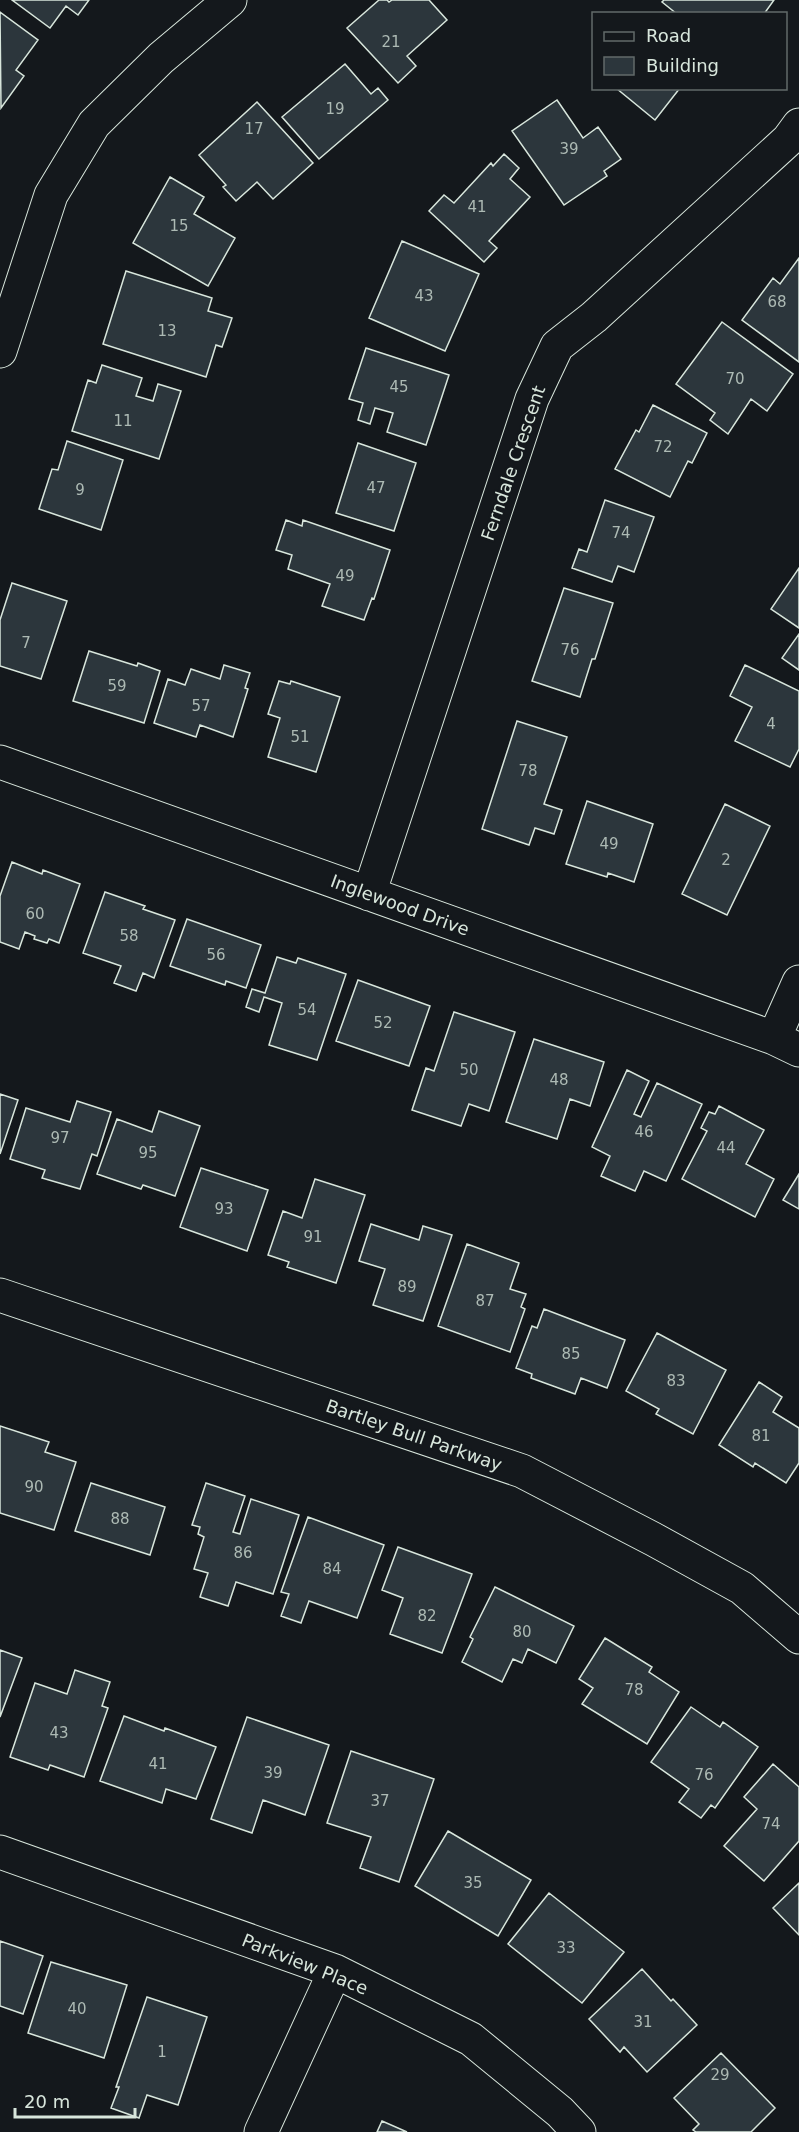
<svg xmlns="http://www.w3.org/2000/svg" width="799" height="2132" font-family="'DejaVu Sans',sans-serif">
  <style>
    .building { fill: #2c363c; stroke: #d8e6dc; stroke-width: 1.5 }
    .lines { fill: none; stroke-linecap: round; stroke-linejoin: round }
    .minor-casing { stroke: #d8e6dc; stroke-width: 35 }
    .tertiary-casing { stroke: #d8e6dc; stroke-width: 35 }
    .minor { stroke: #14181c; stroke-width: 33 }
    .tertiary { stroke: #14181c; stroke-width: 33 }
    .labels { text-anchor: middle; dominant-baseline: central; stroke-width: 4.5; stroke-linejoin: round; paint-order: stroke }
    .number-label { font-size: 15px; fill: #adbab4 }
    .street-label { font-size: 18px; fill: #d8e6dc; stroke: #14181c }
  </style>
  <rect width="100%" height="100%" fill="#14181c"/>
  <path class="building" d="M12,0H89L78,15L66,6L50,28Z
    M379,0H387L389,2L392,0H429L447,20L407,56L416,66L398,83L347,28Z
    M664,0H774L764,14H677L662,2Z
    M0,12L38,40L16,70L24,76L1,108Z
    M345,64L371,94L378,88L388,100L319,159L282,117Z
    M616,88H680L655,120Z
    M557,100L583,138L598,127L621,159L604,171L607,176L564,205L512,131Z
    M257,102L313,163L273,199L257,182L236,201L223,187L226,185L199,155Z
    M504,154L519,168L510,179L530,197L489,241L497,248L484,262L429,211L444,195L454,203L491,163L493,166Z
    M170,177L204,197L194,214L235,238L208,286L133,243Z
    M402,241L479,274L445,351L369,318Z
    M799,258V362L742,320L773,278L780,284Z
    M126,271L212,298L208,311L232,318L222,347L216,345L206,377L103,344Z
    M722,322L793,374L767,411L751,399L728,434L710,420L715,413L676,384Z
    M366,348L449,375L426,445L387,432L393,413L375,408L370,424L358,420L363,403L349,399Z
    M102,365L142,378L136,396L153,401L158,384L181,391L159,459L72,431L88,380L96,383Z
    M653,405L707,433L692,463L688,461L670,497L615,469L636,430L639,432Z
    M67,441L123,460L101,530L39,509L52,469L58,470Z
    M358,443L416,463L394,531L336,513Z
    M605,500L654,517L634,572L618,566L612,582L572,568L579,549L587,552Z
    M286,520L302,526L303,520L390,550L374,599L372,598L364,620L322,606L330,584L288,569L292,555L276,550Z
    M799,568V628L771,609Z
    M12,583L67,601L41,679L0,666V620Z
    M564,588L613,603L595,659H592L580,697L532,681Z
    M799,634V670L782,658Z
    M89,651L137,666L138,663L160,671L144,723L73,701Z
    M224,665L250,673L245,688L248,689L233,737L200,725L196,737L154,723L168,679L185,685L191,669L220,679Z
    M745,665L799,691V749L790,767L735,741L752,707L730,696Z
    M279,681L290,684L291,681L340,697L316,772L268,757L280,718L268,714Z
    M517,721L567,737L544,804L562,810L554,834L535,828L529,845L482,829Z
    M587,801L653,824L634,882L608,873L607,877L566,864Z
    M725,804L770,826L727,915L682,894Z
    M12,862L42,874L43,870L80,884L59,943L49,939L47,943L34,939L35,936L25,932L19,949L0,942V896Z
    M105,892L145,906L143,909L175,920L154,978L143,973L136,991L114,983L121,966L83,953Z
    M187,919L261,945L246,988L226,981L225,985L170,966Z
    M277,957L296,963L298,958L346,974L317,1060L269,1045L282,1003L264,997L259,1012L246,1007L252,989L265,993Z
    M358,980L430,1006L409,1066L336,1041Z
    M454,1012L515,1032L489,1111L469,1104L461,1126L412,1110L426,1068L434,1071Z
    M534,1039L604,1062L590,1106L570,1099L557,1139L506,1122Z
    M627,1070L649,1081L634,1114L641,1117L657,1083L702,1104L666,1181L644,1171L635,1191L601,1176L610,1156L592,1147Z
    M0,1094L18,1100L0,1154Z
    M77,1101L111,1112L97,1156L92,1154L80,1189L42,1178L45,1170L10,1159L26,1108L70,1122Z
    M719,1106L764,1130L746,1164L774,1179L755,1217L682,1179L707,1131L701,1128L709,1112L715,1114Z
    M159,1111L200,1126L175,1196L143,1185L141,1189L97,1174L117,1119L152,1132Z
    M201,1168L268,1190L247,1251L180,1227Z
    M799,1174V1209L783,1200Z
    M315,1179L365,1195L336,1283L287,1267L289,1262L268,1255L283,1211L302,1218Z
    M371,1224L419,1240L423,1226L452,1235L423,1321L373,1305L385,1269L359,1261Z
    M467,1244L519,1263L510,1289L526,1294L521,1307L525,1309L510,1352L438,1326Z
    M544,1309L625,1340L607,1388L581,1378L575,1394L531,1378L532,1374L516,1368L532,1326L537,1328Z
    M657,1333L726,1370L693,1434L656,1414L659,1409L626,1391Z
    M759,1382L782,1397L773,1412L799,1428V1463L786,1483L755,1463L753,1467L719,1445Z
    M0,1426L49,1442L45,1452L76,1462L54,1530L0,1513Z
    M91,1483L165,1507L150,1555L75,1531Z
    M206,1483L245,1496L233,1532L240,1534L251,1499L299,1515L273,1594L236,1582L228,1606L200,1597L208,1573L194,1569L204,1537L198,1534L200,1527L192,1525Z
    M308,1517L384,1545L357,1618L309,1601L301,1623L281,1616L289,1594L281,1592Z
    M398,1547L472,1574L442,1653L390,1634L403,1598L382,1590Z
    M495,1587L574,1626L556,1663L528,1649L522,1663L513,1659L502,1682L462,1662L473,1639L470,1637Z
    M605,1638L652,1667L649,1672L679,1692L647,1744L582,1704L593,1688L579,1679Z
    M0,1650L22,1658L0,1717Z
    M75,1670L110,1682L102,1706L108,1708L84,1777L50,1765L48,1770L10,1757L35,1683L67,1694Z
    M691,1707L720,1727L723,1722L758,1747L715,1808L711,1805L701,1818L679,1802L689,1789L651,1762Z
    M124,1716L164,1731L165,1728L216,1747L196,1799L166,1789L162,1803L100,1781Z
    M247,1717L329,1745L305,1815L263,1800L252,1833L211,1819Z
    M351,1751L434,1779L399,1882L360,1868L371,1837L327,1823Z
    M773,1764L799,1787V1841L764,1881L724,1846L757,1809L744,1797Z
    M448,1831L531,1880L498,1936L415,1886Z
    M799,1883V1935L773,1908Z
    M549,1893L624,1952L582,2003L508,1944Z
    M0,1941L43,1956L23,2014L0,2006Z
    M51,1962L127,1985L104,2058L28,2033Z
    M642,1969L671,2001L673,1999L697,2025L647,2072L624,2047L620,2052L589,2019Z
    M147,1997L207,2017L178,2105L147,2095L139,2118L111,2108L119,2087H116Z
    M721,2053L775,2108L751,2132H696L693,2130L699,2124L674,2098Z
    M382,2121L407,2132H377Z"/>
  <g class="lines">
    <defs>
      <path id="minor" d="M0,351L51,195L94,124L161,58L230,0
        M0,762L774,1038L799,1050
        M369,894L532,399L557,346L594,317L788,140L799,125
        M774,1038L799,982
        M0,1852L335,1971L471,2039L560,2112L579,2132
        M261,2132L335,1971"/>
      <path id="tertiary" d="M0,1295L522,1471L653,1539L742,1588L799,1637"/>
    </defs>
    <use href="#minor" class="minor-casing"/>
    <use href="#tertiary" class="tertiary-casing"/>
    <use href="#minor" class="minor"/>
    <use href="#tertiary" class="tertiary"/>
  </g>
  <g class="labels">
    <g class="number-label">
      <text x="391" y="42">21</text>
      <text x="335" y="109">19</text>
      <text x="254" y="129">17</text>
      <text x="569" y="149">39</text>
      <text x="477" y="207">41</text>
      <text x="179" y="226">15</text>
      <text x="424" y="296">43</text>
      <text x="777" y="302">68</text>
      <text x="167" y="331">13</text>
      <text x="735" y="379">70</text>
      <text x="399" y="387">45</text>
      <text x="123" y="421">11</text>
      <text x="663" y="447">72</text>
      <text x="376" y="488">47</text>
      <text x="80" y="490">9</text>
      <text x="621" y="533">74</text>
      <text x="345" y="576">49</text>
      <text x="26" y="643">7</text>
      <text x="570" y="650">76</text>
      <text x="117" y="686">59</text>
      <text x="201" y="706">57</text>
      <text x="771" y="724">4</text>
      <text x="300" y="737">51</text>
      <text x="528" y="771">78</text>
      <text x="609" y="844">49</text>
      <text x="726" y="860">2</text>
      <text x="35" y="914">60</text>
      <text x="129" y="936">58</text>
      <text x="216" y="955">56</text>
      <text x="307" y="1010">54</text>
      <text x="383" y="1023">52</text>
      <text x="469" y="1070">50</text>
      <text x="559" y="1080">48</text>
      <text x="644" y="1132">46</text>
      <text x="60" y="1138">97</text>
      <text x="726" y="1148">44</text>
      <text x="148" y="1153">95</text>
      <text x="224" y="1209">93</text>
      <text x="313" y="1237">91</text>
      <text x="407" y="1287">89</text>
      <text x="485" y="1301">87</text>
      <text x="571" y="1354">85</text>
      <text x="676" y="1381">83</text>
      <text x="761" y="1436">81</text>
      <text x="34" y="1487">90</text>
      <text x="120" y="1519">88</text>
      <text x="243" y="1553">86</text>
      <text x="332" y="1569">84</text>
      <text x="427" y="1616">82</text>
      <text x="522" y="1632">80</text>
      <text x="634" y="1690">78</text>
      <text x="59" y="1733">43</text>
      <text x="158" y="1764">41</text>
      <text x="273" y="1773">39</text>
      <text x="704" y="1775">76</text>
      <text x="380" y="1801">37</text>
      <text x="771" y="1824">74</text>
      <text x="473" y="1883">35</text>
      <text x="566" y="1948">33</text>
      <text x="77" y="2009">40</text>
      <text x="643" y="2022">31</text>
      <text x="162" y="2052">1</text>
      <text x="720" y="2075">29</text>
    </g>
    <g class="street-label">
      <text transform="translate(513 463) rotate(-71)">Ferndale Crescent</text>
      <text transform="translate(400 905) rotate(20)">Inglewood Drive</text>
      <text transform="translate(414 1435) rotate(19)">Bartley Bull Parkway</text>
      <text transform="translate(305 1964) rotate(22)">Parkview Place</text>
    </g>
  </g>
  <rect x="592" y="12" width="195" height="78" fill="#14181c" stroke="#626a69" stroke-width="1.5"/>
  <rect x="604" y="32" width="30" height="9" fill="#14181c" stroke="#626a69" stroke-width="1.5"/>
  <text x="646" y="42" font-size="18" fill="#d8e6dc">Road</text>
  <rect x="604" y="57" width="30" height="18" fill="#2c363c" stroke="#626a69" stroke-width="1.5"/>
  <text x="646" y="72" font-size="18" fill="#d8e6dc">Building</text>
  <path d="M15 2108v9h120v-9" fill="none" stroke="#d8e6dc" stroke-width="3"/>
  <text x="24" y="2108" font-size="18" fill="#d8e6dc" stroke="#14181c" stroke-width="4.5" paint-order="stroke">20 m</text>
</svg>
